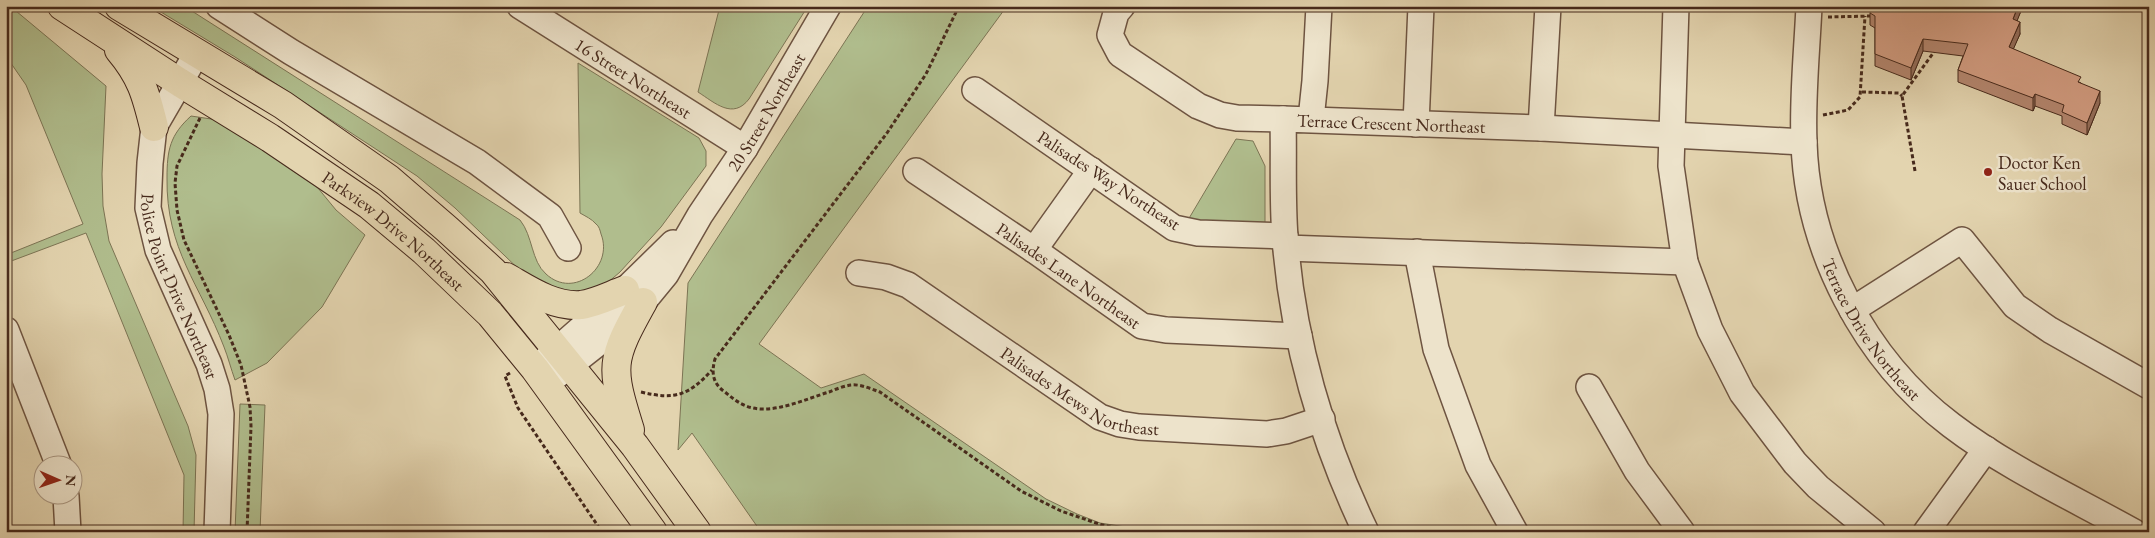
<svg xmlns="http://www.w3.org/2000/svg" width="2155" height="538" font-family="'EB Garamond',serif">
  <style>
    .green { fill: #b0bd8d; stroke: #7c7454 }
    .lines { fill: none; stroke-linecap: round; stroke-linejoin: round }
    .minor-casing { stroke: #6e5441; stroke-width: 28 }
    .major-casing { stroke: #472a1c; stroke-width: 30 }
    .path { stroke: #472a1c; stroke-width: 3; stroke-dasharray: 4 2.5; stroke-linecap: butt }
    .minor { stroke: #ede3cb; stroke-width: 25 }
    .major { stroke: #e3d4af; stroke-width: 28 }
    .wall { fill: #b58770; stroke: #472a1c }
    .shaded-wall { fill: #946e5b; stroke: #472a1c }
    .building { fill: #d39d82; stroke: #472a1c }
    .poi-dot { fill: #8f2418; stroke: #ede3cb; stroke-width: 2 }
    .labels { text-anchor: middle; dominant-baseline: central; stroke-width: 5; stroke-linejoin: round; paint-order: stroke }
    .street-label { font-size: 18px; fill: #472a1c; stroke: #ede3cb }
    .poi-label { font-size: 18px; fill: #472a1c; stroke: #ede3cb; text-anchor: start }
  </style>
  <rect width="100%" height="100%" fill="#e3d4af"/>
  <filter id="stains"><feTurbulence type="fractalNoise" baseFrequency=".004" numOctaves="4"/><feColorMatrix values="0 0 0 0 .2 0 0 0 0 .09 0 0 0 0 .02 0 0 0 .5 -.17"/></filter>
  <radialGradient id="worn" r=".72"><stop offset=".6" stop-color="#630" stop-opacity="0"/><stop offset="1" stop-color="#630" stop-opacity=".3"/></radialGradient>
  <path class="green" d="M6,6H10L106,86L102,174L103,206L109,241L188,426L196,455L194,532H183L184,475L86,233L6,263V255L83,224L26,85L6,56Z
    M151,6H184L520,220C533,236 531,261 546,274C574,300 614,267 601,234C600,230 599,226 596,224C592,219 585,216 580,213L578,63L699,138L706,151V166L661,227L620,272L599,290L581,297L529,279L455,208L417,176L235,57Z
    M720,6H808L749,99C733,120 715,103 698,92Z
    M868,6H1007L759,344L821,388L864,374L1046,499L1077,514L1100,523L1126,527L1270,532H761L692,433L678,450L688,283Z
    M191,116L218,120L313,182L336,210L365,235L322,307L267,363L235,380C231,369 228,357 224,347C200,284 166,250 167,178C167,150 170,135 191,116Z
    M1236,139L1253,141L1265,166V223L1188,220Z
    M240,404L265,405L260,532H235Z"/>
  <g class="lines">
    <defs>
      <g id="minor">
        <path d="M219,6L291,52L477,162L550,216L568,248"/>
        <path id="s1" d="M520,6L745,148"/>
        <path d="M1122,6L1116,13L1110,35L1120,54L1198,106L1220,115L1237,118L1283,119"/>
        <path d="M1676,6L1671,166L1685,262L1710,330L1742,393L1795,463L1818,487L1873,532"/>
        <path id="s2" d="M1809,6C1807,51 1802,97 1804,142C1807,250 1865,360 1951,425C2006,467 2073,498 2134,532"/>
        <path id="s3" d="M197,53L154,127L150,163L148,208L158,250L209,364L217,389L221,414L217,532"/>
        <path d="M975,90L1174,228L1198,233L1285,236"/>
        <path d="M1311,119L1315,81L1319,6"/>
        <path d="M1416,124L1421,6"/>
        <path d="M1541,128L1548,6"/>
        <path id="s4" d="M916,171L1034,250L1142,326L1166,330L1299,336"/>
        <path d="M1286,248L1685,262"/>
        <path d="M1034,250L1091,170"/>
        <path d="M1417,252L1436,349L1478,465L1515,532"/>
        <path id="s5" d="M859,273L886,277L908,285L1100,417L1120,424L1139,427L1267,434L1286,431L1322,419"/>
        <path d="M1852,310L1962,240L2015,306L2050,330L2149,386"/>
        <path d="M6,330L59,466"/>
        <path d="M535,369L625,290L673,243"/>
        <path id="s6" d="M546,384L611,333L643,302L666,274L700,215L745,148L828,6"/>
        <path d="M1589,387L1637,471L1682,532"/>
        <path d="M66,496L68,532"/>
        <path id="s7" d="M1366,532C1322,441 1292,338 1285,237C1282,198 1284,158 1283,119L1541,128L1804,142"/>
        <path d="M1926,532L1986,449"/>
      </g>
      <g id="major">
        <path id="s8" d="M62,6L179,82L270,138L369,205L424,251L490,314L535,369L653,532"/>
        <path d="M119,6L283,105L389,179L447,229L493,271L635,446L697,532"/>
        <path d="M119,50C141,76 146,94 154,127"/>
        <path d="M506,277C529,290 553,307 581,305C596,303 611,295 625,290"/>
        <path d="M630,430C610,366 610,361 643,302"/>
      </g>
    </defs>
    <use href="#minor" class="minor-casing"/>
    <use href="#major" class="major-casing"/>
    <path class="path" d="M959,6L926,74L887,133L715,359C711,373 713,384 725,392C731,397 737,402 744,405C769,417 805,399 829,392C836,389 844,386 851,385C861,384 871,389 880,392L1021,491L1061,511L1099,524L1130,532
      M1828,17L1870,16L1874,6
      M1862,92L1899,93L1902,96
      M1823,115L1848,110L1860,97L1865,16
      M200,118L177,166L175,183L177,210L184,240L229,335L241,365L250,407L251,426L247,532
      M1915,171L1902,96L1934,52
      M510,373L505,376L518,408L602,532
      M641,392C675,400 688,396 712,370"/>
    <use href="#minor" class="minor"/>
    <use href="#major" class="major"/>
  </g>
  <path class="wall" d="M1873,6H2023L2017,20L2020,34L2013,49L2081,83L2100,103L2087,135L2062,124V116L2035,106L2033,111L1958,82V70L1963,56L1923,51L1911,80L1875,66V28L1870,25V13Z"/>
  <path class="shaded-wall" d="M2018,6H2023L2013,31V19Z
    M2020,22V34L2009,59V47Z
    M1923,39V51L1911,80V68Z
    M2100,91V103L2087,135V123Z
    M2035,94V106L2033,111V98Z"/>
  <path class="building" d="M1873,6H2018L2013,19L2020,22L2009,47L2081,77L2078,82L2100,91L2087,123L2062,112L2064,105L2035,94L2033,98L1958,70L1968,44L1923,39L1911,68L1875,54V16L1870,13Z"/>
  <circle class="poi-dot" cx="1988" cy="172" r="5"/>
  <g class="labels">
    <g class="street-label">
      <text stroke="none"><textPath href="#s1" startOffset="134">16 Street Northeast</textPath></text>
      <text stroke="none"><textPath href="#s6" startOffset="354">20 Street Northeast</textPath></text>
      <text stroke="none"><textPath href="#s7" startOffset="534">Terrace Crescent Northeast</textPath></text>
      <text transform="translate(1109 180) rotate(33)">Palisades Way Northeast</text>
      <text stroke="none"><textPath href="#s8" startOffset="401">Parkview Drive Northeast</textPath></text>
      <text stroke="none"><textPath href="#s4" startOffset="185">Palisades Lane Northeast</textPath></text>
      <text stroke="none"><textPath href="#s3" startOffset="251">Police Point Drive Northeast</textPath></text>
      <text stroke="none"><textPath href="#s2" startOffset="339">Terrace Drive Northeast</textPath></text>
      <text stroke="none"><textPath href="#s5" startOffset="255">Palisades Mews Northeast</textPath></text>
    </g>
    <g class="poi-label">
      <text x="1998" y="162">Doctor Ken<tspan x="1998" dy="21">Sauer School</tspan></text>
    </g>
  </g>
  <rect width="2155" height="538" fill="none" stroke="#e3d4af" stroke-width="25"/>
  <rect x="8" y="8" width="2140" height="523" fill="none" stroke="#472a1c" stroke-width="2.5"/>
  <rect x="12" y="12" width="2130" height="513" fill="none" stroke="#472a1c"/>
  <g transform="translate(58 480) rotate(92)"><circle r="24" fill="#ede3cb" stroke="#ab9985"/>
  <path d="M0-4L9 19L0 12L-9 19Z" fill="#8f2418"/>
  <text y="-8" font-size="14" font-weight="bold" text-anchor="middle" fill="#472a1c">N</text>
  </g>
  <rect width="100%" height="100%" filter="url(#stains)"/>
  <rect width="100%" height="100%" fill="url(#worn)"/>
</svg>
